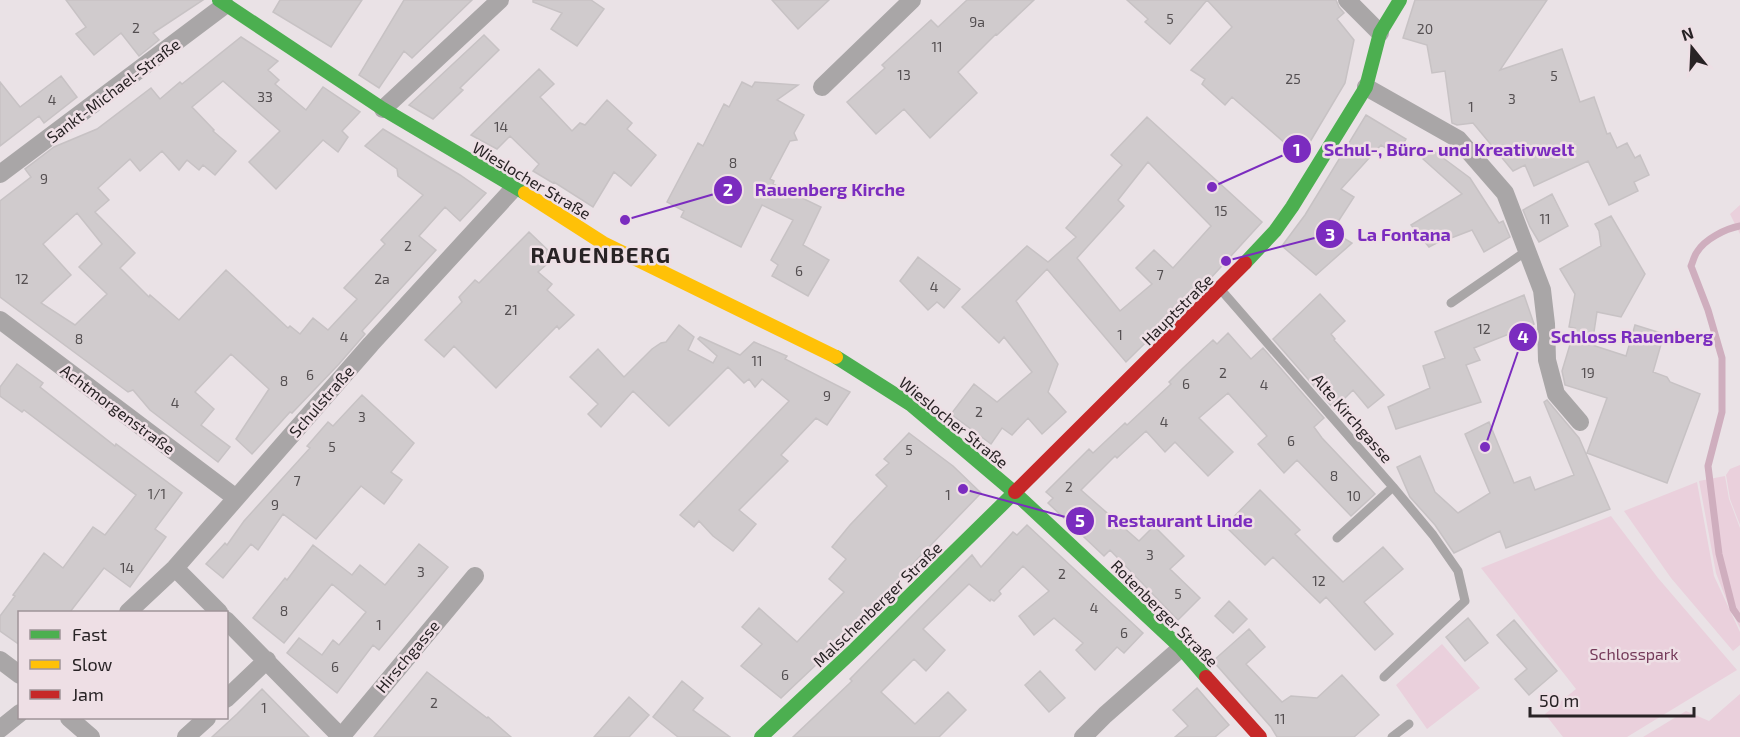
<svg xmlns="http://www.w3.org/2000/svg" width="1740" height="737" font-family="'Exo 2',sans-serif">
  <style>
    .green { fill: #ead0dc }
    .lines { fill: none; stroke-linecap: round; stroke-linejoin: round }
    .stream { stroke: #cfaebe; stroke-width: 7 }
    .building { fill: #d0cbcd; stroke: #c7c2c4; stroke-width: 1.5; fill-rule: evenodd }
    .lane { stroke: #a9a6a7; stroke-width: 9 }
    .street { stroke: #a9a6a7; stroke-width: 18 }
    .fast { stroke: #4caf50; stroke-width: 14 }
    .slow { stroke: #ffc107; stroke-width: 14 }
    .jam { stroke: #c62828; stroke-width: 14 }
    .labels { text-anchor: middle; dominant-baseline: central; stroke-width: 5; stroke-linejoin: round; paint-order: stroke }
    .number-label { font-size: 14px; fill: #544f51 }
    .street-label { font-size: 16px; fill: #282325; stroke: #eedfe5 }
    .park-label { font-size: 16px; fill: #753b5a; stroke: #eedfe5 }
    .district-label { font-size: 22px; font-weight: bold; letter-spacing: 1.5px; fill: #282325; stroke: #eedfe5 }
    .leader { fill: none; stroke: #7b2cbf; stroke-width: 2 }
    .callout-dot { fill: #7b2cbf; stroke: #eedfe5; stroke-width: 2 }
    .mark-label { font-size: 18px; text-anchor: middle; font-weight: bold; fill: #fff }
    .callout-label { font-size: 18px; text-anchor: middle; font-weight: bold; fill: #7b2cbf; stroke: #eedfe5; stroke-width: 5; stroke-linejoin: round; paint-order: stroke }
  </style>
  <rect width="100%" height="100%" fill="#eae2e6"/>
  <path class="green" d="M1740,205V234L1730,214Z
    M1740,465V525L1730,499L1726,475L1730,469Z
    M1725,476L1729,499L1740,528V628L1728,604L1716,573L1699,481Z
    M1697,482L1714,576L1740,632V645L1733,651L1671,578L1624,511Z
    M1611,516L1658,578L1737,670L1627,737H1563L1545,714L1576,689L1481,568Z
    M1442,644L1480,688L1427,729L1396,685Z
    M1740,694V737H1643L1686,711L1709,721Z"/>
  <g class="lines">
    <path class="stream" d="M1740,226C1725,229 1705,239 1697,252C1694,256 1693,262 1691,266L1708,310L1722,358V412L1708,466L1719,554L1733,609L1740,619"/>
  </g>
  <path class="building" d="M66,0H203L153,33L159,40L139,56L121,33L94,55L76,34L86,27Z
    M280,0H362L331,47L273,12Z
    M404,0H472L412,58L404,51L379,88L359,75Z
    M533,0H591L604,9L577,46L551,29L562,13L533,2Z
    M772,0H829L798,29Z
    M967,0H1034L997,35L996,34L958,72L977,93L930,138L904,109L876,134L847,102L885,68L882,65L931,20L938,27Z
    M1127,0H1336L1339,7L1344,13L1337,19L1354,40L1345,83L1301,157L1232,97L1225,105L1202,84L1205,79L1191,70L1232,27L1207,0L1170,44L1145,22L1148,19Z
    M1415,0H1547L1500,70L1562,49L1580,102L1594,97L1607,134L1610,133L1617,148L1627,143L1635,158L1640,155L1649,175L1634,182L1638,191L1609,205L1588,161L1534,186L1525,165L1513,171L1473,123L1457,125L1452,123L1445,71L1432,73L1427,45L1403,38Z
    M484,35L499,50L460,88L463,90L433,119L409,105Z
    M241,37L278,61L268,70L279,80L275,84L306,110L323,87L360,112L342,131L348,137L338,152L323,140L276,189L249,162L280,131L223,81L192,107L214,130L213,131L236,151L215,175L203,165L199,170L187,160L179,170L162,151L140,171L130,159L98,188L109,200L95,212L135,253L120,268L149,297L150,295L179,320L226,270L288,328L290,326L300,334L313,318L328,330L357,299L344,288L385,244L381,240L423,195L398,176L397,169L365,146L383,129L460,175L486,193L460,221L445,207L419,236L436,250L362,331L365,334L339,364L292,413L290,412L252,454L236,439L269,389L231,354L195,392L214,409L201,425L230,447L218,462L150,410L133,390L128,392L0,297V201L31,177L25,169L54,147L97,129L151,88L160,99L180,82L182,84ZM77,213L102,244L79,267L107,294L75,325L41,303L71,275L43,244Z
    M539,69L554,84L540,97L572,131L580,123L585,125L607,100L632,123L627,129L656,155L631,186L614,172L593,207L554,182L553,183L533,171L539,164L510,136L497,149L471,135Z
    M61,76L77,97L44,123L39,116L0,146V82L20,107Z
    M742,82L752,87L755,82L798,85L777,100L804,115L794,133L797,140L790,141L770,179L774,181L773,184L821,207L803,245L829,260L808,296L772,276L778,265L771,260L793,220L762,205L741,247L681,217L684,211L667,202L698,143L703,146L724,104L729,107Z
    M1366,115L1406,139L1397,155L1381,145L1341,189L1354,197L1332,231L1352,243L1316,275L1282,246L1305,215Z
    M1147,117L1262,222L1209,280L1126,362L1047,269L1016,301L1058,364L1048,392L1066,412L1042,434L1028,418L1012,435L1002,428L991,444L951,414L974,384L997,402L1032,372L1004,337L999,343L962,307L1027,246L1048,262L1076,237L1066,228L1122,165L1111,155ZM1148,162L1211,226L1173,268L1154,250L1136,268L1152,284L1120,311L1077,258L1124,206L1118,200Z
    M1431,149L1470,178L1499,223L1503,221L1510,237L1484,252L1472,230L1451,238L1450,236L1429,247L1411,225L1462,194L1423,159Z
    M1552,194L1568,226L1539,242L1530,227L1523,210Z
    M1611,216L1645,274L1621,317L1597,312L1592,345L1626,356L1635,325L1664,334L1653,372L1667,377L1670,382L1700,394L1667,483L1587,453L1607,398L1565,385L1562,371L1575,328L1569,327L1575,294L1560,269L1601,246L1599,231L1595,224Z
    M529,232L555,257L538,272L552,284L547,290L574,315L559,329L557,326L496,388L454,346L444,357L425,340L462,302L459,297L475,280L479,283Z
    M918,257L960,289L944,308L937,302L928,310L900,281Z
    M1320,294L1345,321L1331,334L1335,339L1334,340L1384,395L1368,408L1353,390L1334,409L1273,339Z
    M1524,295L1534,324L1474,348L1480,360L1466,365L1481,402L1396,429L1388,407L1430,388L1423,366L1445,358L1435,332Z
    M679,325L694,337L688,350L713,363L717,356L698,339L700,337L740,355L754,342L787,356L785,359L850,392L827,425L816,418L781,455L788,461L739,510L756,524L733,551L713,536L699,521L694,527L680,515L789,401L762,379L755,387L749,379L744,383L728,367L669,426L633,391L601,427L588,414L598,404L570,377L598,349L624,377L652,349L661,343L666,342Z
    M1228,333L1251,359L1263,348L1324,418L1314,427L1322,438L1375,494L1351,516L1297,460L1284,473L1258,444L1267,436L1228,393L1199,418L1233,452L1208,476L1175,442L1165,452L1146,431L1117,458L1115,456L1081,490L1139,541L1154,526L1184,556L1170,569L1200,598L1178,620L1110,550L1104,556L1048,503L1053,498L1046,492L1089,449L1093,453L1125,423L1127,425L1171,384L1169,382L1183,368L1213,340L1217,344Z
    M17,364L43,383L40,387L115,446L116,444L182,493L155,529L166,537L130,587L104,568L70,612H20V645L0,631V616L15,596L13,595L44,553L63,568L93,527L105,535L136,495L24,410L22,412L0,396V387Z
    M362,395L414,443L391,472L402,480L384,504L361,486L316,539L283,514L258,550L251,544L223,578L206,564L225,543L227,545L244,521L310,448L307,446L328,422L333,426Z
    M1547,400L1579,438L1610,509L1506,548L1500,531L1454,553L1435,525L1410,497L1397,467L1420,456L1435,492L1458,513L1490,493L1465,434L1489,422L1514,483L1530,477L1535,490L1574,475L1544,402Z
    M909,433L953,466L981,493L878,600L856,621L857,622L840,639L841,641L838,644L781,698L741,666L762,644L742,627L759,608L797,642L844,592L829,579L846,559L832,547L850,525L887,486L876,475L889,463L884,459Z
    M1260,490L1300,530L1295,534L1343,582L1383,547L1403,569L1364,602L1393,634L1375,650L1326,597L1320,603L1273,557L1265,565L1225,526Z
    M1027,525L1143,633L1124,653L1117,647L1095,670L1076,650L1083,643L1054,618L1034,635L1019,616L1049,591L1023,566L999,591L1001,594L994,601L991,599L990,601L969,584L923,629L945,650L926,671L914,659L881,692L915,724L948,692L966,710L939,737H793L852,681L850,679L972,555L981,567L1013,532L1017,535Z
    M419,544L448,567L379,650L373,645L337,693L287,653L299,638L322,655L333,640L339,645L366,612L332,584L284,643L253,618L285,578L287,580L313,545L352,575L360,565L385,585Z
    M1229,601L1247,619L1233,633L1215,616Z
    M1468,618L1488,643L1465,661L1446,637Z
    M1514,620L1557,671L1529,695L1515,679L1527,669L1497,635Z
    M1249,629L1265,647L1246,664L1282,702L1291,696L1317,698L1342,675L1379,715L1354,737H1277L1271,727L1213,661Z
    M1040,671L1065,698L1049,712L1025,685Z
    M427,672L487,718L488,717L511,737H374Z
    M682,681L703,698L693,710L730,737H678L653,717Z
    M1197,688L1229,725L1215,737H1175L1188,726L1173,710Z
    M262,689L309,737H212L237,714Z
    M629,697L649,715L629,737H594Z"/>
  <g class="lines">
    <path class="lane" d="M1222,291L1393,487L1433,535L1458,571L1465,601L1384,677
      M1451,303L1528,250
      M1337,538L1393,487
      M1392,737L1409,724"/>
    <path class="street" d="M1347,0L1380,33
      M822,87L912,0
      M1366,87L1458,139L1505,193L1542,290L1546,324L1547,360L1556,394L1580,422
      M383,109L500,0
      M0,174L225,5
      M0,320L236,498
      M175,568L219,612
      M128,612L175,568L371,344L514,188
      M226,620L341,737
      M0,660L20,675
      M226,699L267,660
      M69,718L91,737
      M0,729L20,713
      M186,737L207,718
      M341,737L475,576
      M1083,737L1105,715L1181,648"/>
    <path class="fast" d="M219,0L383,109L525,193
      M1245,263L1275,231L1292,207L1366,87L1380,33L1400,0
      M836,357L910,404L1015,493L1181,648L1206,677
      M761,737L855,649L1015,492"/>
    <path class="slow" d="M525,193L603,243L836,357"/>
    <path class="jam" d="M1015,492L1245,263
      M1206,677L1260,737"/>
  </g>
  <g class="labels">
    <g class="number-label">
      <text x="1170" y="18">5</text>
      <text x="977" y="21">9a</text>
      <text x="136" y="27">2</text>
      <text x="1425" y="28">20</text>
      <text x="937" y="46">11</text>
      <text x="904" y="74">13</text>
      <text x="1554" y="75">5</text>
      <text x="1293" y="78">25</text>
      <text x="265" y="96">33</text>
      <text x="1512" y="98">3</text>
      <text x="52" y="99">4</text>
      <text x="1471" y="106">1</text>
      <text x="501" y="126">14</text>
      <text x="733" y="162">8</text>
      <text x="44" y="178">9</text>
      <text x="1221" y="210">15</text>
      <text x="1545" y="218">11</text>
      <text x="408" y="245">2</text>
      <text x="799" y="270">6</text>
      <text x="1160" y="274">7</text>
      <text x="22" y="278">12</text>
      <text x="382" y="278">2a</text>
      <text x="934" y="286">4</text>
      <text x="511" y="309">21</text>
      <text x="1484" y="328">12</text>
      <text x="1120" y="334">1</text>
      <text x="344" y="336">4</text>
      <text x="79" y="338">8</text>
      <text x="757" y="360">11</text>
      <text x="1223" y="372">2</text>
      <text x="1588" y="372">19</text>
      <text x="310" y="374">6</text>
      <text x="284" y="380">8</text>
      <text x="1186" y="383">6</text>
      <text x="1264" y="384">4</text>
      <text x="827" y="395">9</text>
      <text x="175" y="402">4</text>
      <text x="979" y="411">2</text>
      <text x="362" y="416">3</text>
      <text x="1164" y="421">4</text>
      <text x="1291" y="440">6</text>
      <text x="332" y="446">5</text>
      <text x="909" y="449">5</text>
      <text x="1334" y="475">8</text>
      <text x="297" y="480">7</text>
      <text x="1069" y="486">2</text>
      <text x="157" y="493">1/1</text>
      <text x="948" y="494">1</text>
      <text x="1354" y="495">10</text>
      <text x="275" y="504">9</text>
      <text x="1150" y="554">3</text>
      <text x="127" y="567">14</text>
      <text x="421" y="571">3</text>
      <text x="1062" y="573">2</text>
      <text x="1319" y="580">12</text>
      <text x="1178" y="593">5</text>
      <text x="1094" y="607">4</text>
      <text x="284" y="610">8</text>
      <text x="379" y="624">1</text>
      <text x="1124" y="632">6</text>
      <text x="335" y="666">6</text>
      <text x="785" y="674">6</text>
      <text x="434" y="702">2</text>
      <text x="264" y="707">1</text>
      <text x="1280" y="718">11</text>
    </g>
    <g class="street-label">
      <text transform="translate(113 90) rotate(-37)">Sankt-Michael-Straße</text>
      <text transform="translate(532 180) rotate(31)">Wieslocher Straße</text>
      <text transform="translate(1177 309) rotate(-45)">Hauptstraße</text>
      <text transform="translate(321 401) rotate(-49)">Schulstraße</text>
      <text transform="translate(118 409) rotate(37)">Achtmorgenstraße</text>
      <text transform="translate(1353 418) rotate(49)">Alte Kirchgasse</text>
      <text transform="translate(954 422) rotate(39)">Wieslocher Straße</text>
      <text transform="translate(877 604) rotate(-44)">Malschenberger Straße</text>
      <text transform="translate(1165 613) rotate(45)">Rotenberger Straße</text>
      <text transform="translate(407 656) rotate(-50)">Hirschgasse</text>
    </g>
    <g class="park-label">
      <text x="1634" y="653">Schlosspark</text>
    </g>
    <g class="district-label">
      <text x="601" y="254">RAUENBERG</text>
    </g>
  </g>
  <path class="leader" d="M1212 187L1297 149M625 220L728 190M1226 261L1330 234M1485 447L1523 337M963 489L1080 521"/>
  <g class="callout-dot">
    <circle cx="1212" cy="187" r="6"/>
    <circle cx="625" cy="220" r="6"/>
    <circle cx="1226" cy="261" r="6"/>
    <circle cx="1485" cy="447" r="6"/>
    <circle cx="963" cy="489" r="6"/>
    <circle cx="1297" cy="149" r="15"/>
    <circle cx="728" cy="190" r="15"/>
    <circle cx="1330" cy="234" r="15"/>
    <circle cx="1523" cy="337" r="15"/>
    <circle cx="1080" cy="521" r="15"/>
  </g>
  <g class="mark-label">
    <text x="1297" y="156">1</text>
    <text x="728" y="196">2</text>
    <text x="1330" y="241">3</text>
    <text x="1523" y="343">4</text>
    <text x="1080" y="527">5</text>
  </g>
  <g class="callout-label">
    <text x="1449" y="156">Schul-, Büro- und Kreativwelt</text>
    <text x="830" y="196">Rauenberg Kirche</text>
    <text x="1404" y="241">La Fontana</text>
    <text x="1632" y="343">Schloss Rauenberg</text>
    <text x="1180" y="527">Restaurant Linde</text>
  </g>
  <rect x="18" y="611" width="210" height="108" fill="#eedfe5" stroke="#9f9498" stroke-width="1.5"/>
  <rect x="30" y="630" width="30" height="9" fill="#4caf50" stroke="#9f9498" stroke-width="1.5"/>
  <text x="72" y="641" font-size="18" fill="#282325">Fast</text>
  <rect x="30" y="660" width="30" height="9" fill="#ffc107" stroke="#9f9498" stroke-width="1.5"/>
  <text x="72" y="671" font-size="18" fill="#282325">Slow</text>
  <rect x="30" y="690" width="30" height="9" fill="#c62828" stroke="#9f9498" stroke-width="1.5"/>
  <text x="72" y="701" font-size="18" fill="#282325">Jam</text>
  <g transform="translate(1692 48) rotate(342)" stroke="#eedfe5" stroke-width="4.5" paint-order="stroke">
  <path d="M0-4.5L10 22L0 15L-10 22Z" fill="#282325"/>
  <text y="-9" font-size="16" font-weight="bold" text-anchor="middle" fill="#282325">N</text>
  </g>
  <path d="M1530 707v9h164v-9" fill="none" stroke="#282325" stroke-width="3"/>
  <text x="1539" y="707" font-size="18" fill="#282325" stroke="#eedfe5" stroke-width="4.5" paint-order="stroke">50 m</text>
</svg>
